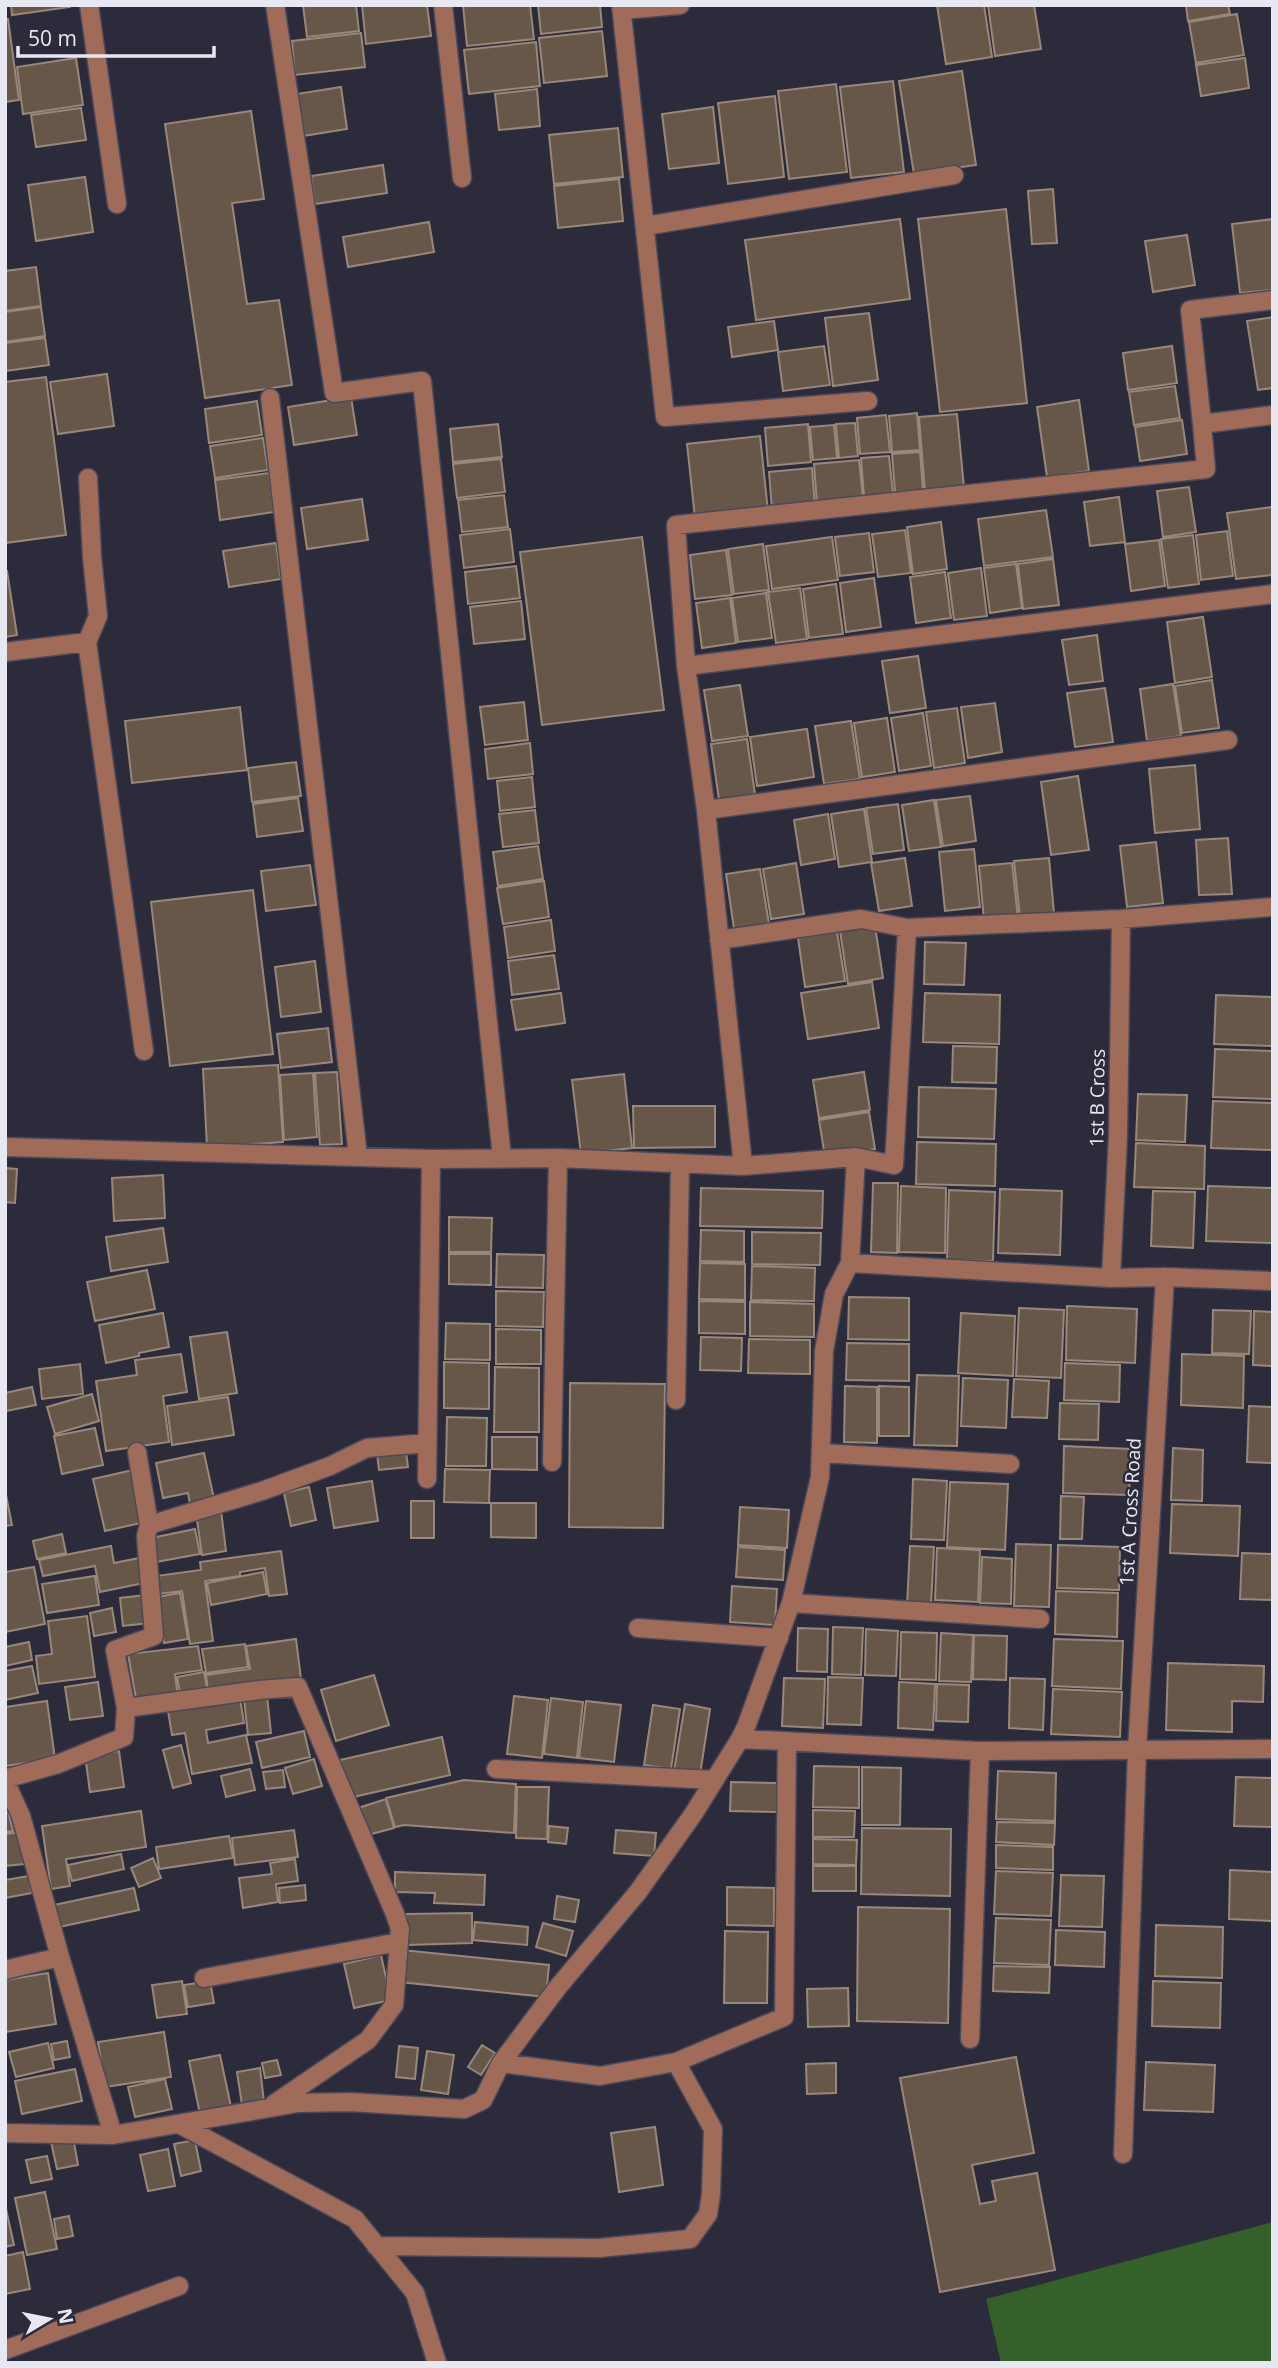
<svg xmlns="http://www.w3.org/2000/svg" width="1278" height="2368" font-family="'Open Sans',sans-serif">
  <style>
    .green { fill: #356029 }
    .building { fill: #665749; stroke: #998879; stroke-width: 2 }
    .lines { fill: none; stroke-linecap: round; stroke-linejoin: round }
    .minor-casing { stroke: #4a4959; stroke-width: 21 }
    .minor { stroke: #a06b59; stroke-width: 18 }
    .labels { text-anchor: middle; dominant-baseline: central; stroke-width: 5; stroke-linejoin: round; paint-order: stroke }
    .street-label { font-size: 19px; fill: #e8e8f3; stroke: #2c2b3c }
  </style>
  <rect width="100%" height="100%" fill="#2c2b3c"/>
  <path class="green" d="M1273,2222V2363H1001L986,2299Z"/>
  <path class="building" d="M11,5H70V7L12,15Z
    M303,5H356L359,31L307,37Z
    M362,5H427L431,36L366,44Z
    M463,5H530L534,39L467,46Z
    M538,5H600L602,27L541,34Z
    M937,5H984L992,57L946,64Z
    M988,5H1034L1041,49L995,56Z
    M1186,5H1228L1230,14L1188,21Z
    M1237,14L1244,55L1196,63L1189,22Z
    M5,19H8L19,100L5,102Z
    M602,31L607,76L544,83L539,38Z
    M361,33L365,67L295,75L292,41Z
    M536,42L540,86L469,94L464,50Z
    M76,58L83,105L23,114L17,67Z
    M1245,58L1249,88L1201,96L1196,65Z
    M962,71L976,165L914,174L899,81Z
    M893,81L904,172L851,178L840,87Z
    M836,84L847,172L789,179L778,91Z
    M341,87L347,129L303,136L297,94Z
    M537,89L540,126L499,130L495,94Z
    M775,96L784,177L728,184L718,103Z
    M713,107L719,163L669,169L662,114Z
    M81,108L86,140L36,147L31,115Z
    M251,111L264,199L232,203L247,304L279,300L292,385L205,398L165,124Z
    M618,128L623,177L554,184L549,135Z
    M383,165L387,193L315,204L311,176Z
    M85,177L93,232L36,241L28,185Z
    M619,179L623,221L558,228L554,186Z
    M1053,189L1057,243L1032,244L1028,191Z
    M1006,209L1027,403L940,412L918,219Z
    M900,219L910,299L756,320L745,240Z
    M1273,219V290L1240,293L1232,224Z
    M429,222L434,252L348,267L343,237Z
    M1187,235L1195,285L1153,292L1145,241Z
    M36,267L41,306L5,311V271Z
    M41,307L45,336L5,342V312Z
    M869,313L878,380L833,386L825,318Z
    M1273,317V388L1258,390L1247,321Z
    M774,321L778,350L732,357L728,327Z
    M45,338L49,365L5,371V343Z
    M824,346L830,385L783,391L778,352Z
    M1172,346L1177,383L1128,390L1123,353Z
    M107,374L114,426L58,434L50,382Z
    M46,377L66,535L5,543V382Z
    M1175,386L1180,418L1134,425L1129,392Z
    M351,397L357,435L294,445L288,407Z
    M1079,400L1089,471L1047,477L1037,407Z
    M257,401L262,435L209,443L205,409Z
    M917,413L920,450L892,452L889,416Z
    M957,414L964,488L925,492L919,417Z
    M886,415L890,452L860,454L857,418Z
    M1182,420L1187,454L1140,461L1135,427Z
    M855,423L858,456L839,458L836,424Z
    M498,424L502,457L453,462L450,429Z
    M808,424L811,462L768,466L765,428Z
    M834,425L837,458L813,460L810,427Z
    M760,436L768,511L695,518L687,444Z
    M263,438L268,470L215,478L210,446Z
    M920,452L923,490L895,492L892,454Z
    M889,456L893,494L864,496L861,458Z
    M501,459L505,492L457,498L453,464Z
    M859,460L863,499L817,503L814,464Z
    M812,468L815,506L772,510L769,472Z
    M269,473L274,512L220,520L215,480Z
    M1189,487L1196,532L1163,537L1157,491Z
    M504,495L508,527L462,532L458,500Z
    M1119,497L1125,542L1090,546L1084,502Z
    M362,499L368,540L307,549L301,508Z
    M1272,507L1273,575L1236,579L1227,513Z
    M1046,510L1053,557L984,566L978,519Z
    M941,522L947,569L913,574L907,527Z
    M510,529L514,562L464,568L460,535Z
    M905,530L911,573L878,577L872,534Z
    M1227,531L1233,576L1201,580L1196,535Z
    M869,533L874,572L840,576L835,537Z
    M1193,535L1199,584L1168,588L1161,539Z
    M642,537L664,710L542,725L520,552Z
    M832,537L838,580L772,589L766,546Z
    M1159,540L1165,586L1131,591L1125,544Z
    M276,543L281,579L229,587L223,551Z
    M763,544L769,590L734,594L728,549Z
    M726,550L732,595L695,599L690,555Z
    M1053,559L1059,605L1023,609L1018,564Z
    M1016,564L1022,608L990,613L984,568Z
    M516,566L520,598L468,604L465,572Z
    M981,568L987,616L954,620L948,573Z
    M5,571H7L17,635L5,637Z
    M945,572L951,618L916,623L910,577Z
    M874,578L881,627L846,632L840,583Z
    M836,584L843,634L809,638L803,589Z
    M800,588L807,639L776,643L768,592Z
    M766,593L772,638L738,642L732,598Z
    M730,598L736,643L702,648L696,603Z
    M521,601L525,639L474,644L470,607Z
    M1203,617L1212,677L1175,683L1167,622Z
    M1097,635L1103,681L1069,685L1062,640Z
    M918,656L926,708L890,713L882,661Z
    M1212,680L1219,728L1182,733L1175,686Z
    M1173,684L1181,736L1147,741L1140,689Z
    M740,685L748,736L712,741L704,690Z
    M1105,688L1113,742L1075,747L1067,693Z
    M524,702L528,740L485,745L480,707Z
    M995,703L1002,752L968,758L961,707Z
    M240,707L247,770L132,783L125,721Z
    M957,708L965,763L934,768L926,712Z
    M923,713L931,766L899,771L891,718Z
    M887,718L895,772L862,777L854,723Z
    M851,721L860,779L824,784L815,726Z
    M807,729L814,777L757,786L750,737Z
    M747,739L755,794L719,800L711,744Z
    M530,743L533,774L488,779L485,749Z
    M296,762L301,796L252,802L248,768Z
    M1195,765L1200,829L1155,833L1149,769Z
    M1078,776L1089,850L1051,855L1041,782Z
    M532,777L535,807L500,811L497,781Z
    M970,796L976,841L943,846L936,800Z
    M298,798L303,831L257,837L253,804Z
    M934,800L941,847L909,851L902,805Z
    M898,804L904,850L873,854L866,808Z
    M864,809L872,862L839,867L831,814Z
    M535,810L539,843L503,847L499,814Z
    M828,814L835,859L801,865L794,820Z
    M1228,838L1232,894L1199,895L1196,840Z
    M1156,842L1163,903L1127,907L1120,846Z
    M538,846L543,879L498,886L493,852Z
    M974,849L980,907L945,911L939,852Z
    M905,858L912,906L879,911L871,863Z
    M1049,858L1054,913L1020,917L1014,861Z
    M796,863L804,914L771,919L763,869Z
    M1012,863L1018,918L984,920L979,866Z
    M310,865L316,905L266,911L261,871Z
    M760,869L769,924L734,929L726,874Z
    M544,881L549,917L503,924L497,888Z
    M253,890L273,1054L170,1066L151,902Z
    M551,920L555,951L508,958L504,927Z
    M875,926L883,978L848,984L840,931Z
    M837,932L845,981L805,987L798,938Z
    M925,942L966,943L964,985L924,984Z
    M554,955L559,989L512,995L508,961Z
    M315,961L321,1012L281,1017L275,967Z
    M872,982L879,1028L808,1039L801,993Z
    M561,993L565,1023L516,1030L511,1000Z
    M925,993L1000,995L999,1044L923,1042Z
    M1216,995L1273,997V1046L1214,1044Z
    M328,1028L332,1062L281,1068L277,1034Z
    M953,1046L997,1047L996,1083L952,1082Z
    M1215,1049L1273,1051V1099L1213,1097Z
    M278,1065L283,1142L207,1147L203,1069Z
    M337,1072L342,1144L320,1145L315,1073Z
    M864,1072L870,1110L819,1118L813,1080Z
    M313,1073L317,1137L284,1140L280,1075Z
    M624,1074L632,1148L581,1154L572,1080Z
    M919,1087L996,1089L994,1139L918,1137Z
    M1138,1094L1187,1095L1185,1142L1136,1140Z
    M1213,1101L1273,1103V1150L1211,1148Z
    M633,1106H715V1147L634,1148Z
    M869,1112L875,1149L825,1157L819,1120Z
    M917,1142L996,1144L995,1186L916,1184Z
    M1136,1143L1205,1146L1204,1189L1134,1187Z
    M5,1168L17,1169L15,1203L5,1202Z
    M163,1175L165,1218L114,1221L112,1178Z
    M873,1183H898L897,1253L871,1252Z
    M901,1186L946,1188L945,1253L899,1252Z
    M1208,1186L1273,1188L1272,1243L1206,1241Z
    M701,1188L823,1191L822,1228L700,1226Z
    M1000,1189L1062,1191L1060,1255L998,1253Z
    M949,1190L995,1192L993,1261L947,1260Z
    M1153,1191L1195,1192L1193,1248L1151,1246Z
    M449,1217L492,1218L491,1252H449Z
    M163,1228L168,1262L111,1271L106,1237Z
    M701,1230L744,1231V1262L700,1261Z
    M752,1232L821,1233L820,1265L752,1264Z
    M449,1254H491V1285L449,1284Z
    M497,1254L544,1255L543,1288L496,1287Z
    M700,1263L745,1264V1300L699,1299Z
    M752,1266L815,1268L814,1301L751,1300Z
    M147,1270L155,1309L95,1321L87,1282Z
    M496,1291L544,1292L543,1327L496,1326Z
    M849,1297L909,1298V1340L848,1339Z
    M699,1301L745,1302V1334L699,1333Z
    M750,1302L814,1304V1337L750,1336Z
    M1067,1306L1137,1309L1135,1363L1066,1360Z
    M1019,1308L1064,1310L1061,1378L1016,1376Z
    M1213,1310L1251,1311L1249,1354L1212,1353Z
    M1254,1311L1273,1312V1366L1253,1365Z
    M163,1313L169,1347L139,1353V1356L106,1363L99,1325Z
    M961,1313L1015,1316L1013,1376L958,1373Z
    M446,1323L490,1324V1360L445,1359Z
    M496,1329L541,1330V1364H496Z
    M227,1332L237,1393L199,1399L190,1337Z
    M701,1337L742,1338L741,1371L700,1370Z
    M749,1339L810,1340V1374L748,1373Z
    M847,1343L909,1344V1381L846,1380Z
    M181,1354L187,1392L163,1396L169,1442L106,1451L96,1381L137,1375L135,1360Z
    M1182,1354L1244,1356L1243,1408L1181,1405Z
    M444,1362L489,1363V1409L444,1408Z
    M1065,1363L1120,1365L1119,1402L1064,1400Z
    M80,1364L83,1394L42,1399L39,1369Z
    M495,1367L539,1368V1432H494Z
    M917,1375L959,1376L957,1446L914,1445Z
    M963,1378L1008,1380L1006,1428L961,1426Z
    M1014,1379L1049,1381L1047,1418L1012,1417Z
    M570,1383L665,1384L663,1528L569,1527Z
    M845,1386L877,1387V1443L844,1442Z
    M879,1386L909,1387V1436H879Z
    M32,1387L36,1405L6,1411L5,1393Z
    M92,1394L99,1421L55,1434L47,1407Z
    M228,1397L234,1435L172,1445L167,1406Z
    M1060,1403L1099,1404L1098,1440L1059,1439Z
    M1249,1406L1273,1407V1463L1247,1462Z
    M447,1417L487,1418L486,1466H446Z
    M95,1428L103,1465L62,1474L54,1436Z
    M492,1437H537V1470L492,1469Z
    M1064,1446L1131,1449L1129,1495L1063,1493Z
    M1173,1448L1203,1450L1202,1501L1171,1500Z
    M406,1451L408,1467L379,1470L377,1454Z
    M204,1453L214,1499L190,1504L188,1493L163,1498L156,1463Z
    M445,1469L490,1470L489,1503L444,1502Z
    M133,1470L145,1522L105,1531L93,1479Z
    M913,1479L947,1481L944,1540L911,1539Z
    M372,1481L378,1521L334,1528L327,1488Z
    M950,1482L1008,1484L1005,1550L947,1547Z
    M309,1487L316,1520L291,1526L284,1493Z
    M5,1490L12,1525L5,1526Z
    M1061,1496L1084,1497L1082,1539H1060Z
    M411,1501H434V1538H411Z
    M491,1503H536V1538L491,1537Z
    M1172,1504L1240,1506L1238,1556L1170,1553Z
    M740,1507L789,1510L787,1548L738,1545Z
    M221,1510L226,1551L202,1555L196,1513Z
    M195,1529L200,1554L156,1562L151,1538Z
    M62,1534L66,1553L37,1559L33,1541Z
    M1016,1544L1051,1545L1049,1607L1014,1606Z
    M1058,1545L1120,1547L1119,1590L1057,1588Z
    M111,1546L114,1563L139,1558L144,1583L100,1592L95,1566L43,1576L39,1560Z
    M910,1546L934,1547L931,1606L907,1605Z
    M738,1547L785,1550L783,1580L736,1577Z
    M937,1548L980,1550L978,1602L935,1600Z
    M281,1551L287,1594L269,1596L265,1568L240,1572V1576L205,1581L213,1641L190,1644L182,1591L158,1594L156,1576L201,1570L200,1562Z
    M1242,1553L1273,1554V1600L1240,1599Z
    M982,1557L1012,1559L1011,1604L980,1603Z
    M34,1567L45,1624L5,1632V1572Z
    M263,1572L267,1594L211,1605L207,1583Z
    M95,1576L99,1605L47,1613L42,1584Z
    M732,1586L777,1589L775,1625L730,1622Z
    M1056,1591L1118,1593L1117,1637L1055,1634Z
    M180,1593L188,1639L164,1643L157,1597Z
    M145,1595L149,1623L123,1626L120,1598Z
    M112,1608L116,1632L94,1636L90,1613Z
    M87,1616L95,1677L39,1684L36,1656L52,1654L48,1621Z
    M833,1627L863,1628L861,1675L832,1674Z
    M798,1628L828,1629L827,1672L797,1671Z
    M866,1629L898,1631L896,1676L865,1675Z
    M901,1632L937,1633L936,1680L900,1679Z
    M941,1633L973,1635L971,1682L939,1681Z
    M974,1635L1007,1636L1006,1680L973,1679Z
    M296,1639L301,1679L208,1691L206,1675L250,1669L246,1646Z
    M1054,1639L1123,1641L1121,1689L1052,1686Z
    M29,1642L32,1660L5,1666V1647Z
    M245,1644L248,1667L206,1673L202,1649Z
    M198,1646L202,1670L175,1674L178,1698L137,1704L128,1654Z
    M1168,1663L1264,1666L1263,1702L1232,1701V1732L1166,1730Z
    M32,1666L38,1693L5,1700V1671Z
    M204,1672L207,1688L180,1693L177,1677Z
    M374,1675L389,1725L336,1741L321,1690Z
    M828,1677L863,1678L861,1725L827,1724Z
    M784,1678L825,1679L823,1728L782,1726Z
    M1010,1678L1045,1679L1043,1730L1009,1728Z
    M98,1682L103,1716L70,1720L65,1687Z
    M899,1682L935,1684L933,1730L898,1728Z
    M937,1684L969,1685L968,1722L936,1721Z
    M1053,1689L1122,1692L1120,1737L1051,1734Z
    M267,1696L271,1733L248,1735L244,1699Z
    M514,1696L548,1700L542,1758L507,1754Z
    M240,1698L244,1723L206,1730L208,1743L246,1735L252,1763L192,1774L185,1733L172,1735L168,1711Z
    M551,1698L583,1702L577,1758L544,1754Z
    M47,1701L55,1759L5,1766V1707Z
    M586,1701L621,1705L614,1762L579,1758Z
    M685,1704L710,1709L700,1775L674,1771Z
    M653,1705L680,1709L671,1769L644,1765Z
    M304,1731L310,1757L262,1768L256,1742Z
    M442,1737L450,1775L349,1798L340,1760Z
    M181,1745L191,1783L173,1788L163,1750Z
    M119,1751L124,1787L90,1792L85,1755Z
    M314,1759L322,1786L293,1794L285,1768Z
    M814,1766L859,1767V1808L813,1807Z
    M862,1767L901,1768L900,1825H862Z
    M250,1769L255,1790L226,1797L221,1776Z
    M283,1770L285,1787L266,1789L263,1772Z
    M998,1771L1056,1773L1055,1821L996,1819Z
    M1236,1777L1273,1778V1827L1234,1826Z
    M464,1780L516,1784L514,1833L404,1825L395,1827L386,1798Z
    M731,1782L777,1783V1812L730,1811Z
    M517,1787H549L547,1839L516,1838Z
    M5,1799L13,1831L5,1832Z
    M386,1799L394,1828L364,1836L355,1809Z
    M813,1810L855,1811L854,1837H813Z
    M141,1811L146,1847L66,1859L70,1886L51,1889L42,1826Z
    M997,1822L1055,1823L1054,1845L996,1842Z
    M549,1826L568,1828L566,1844L548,1842Z
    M862,1828L951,1829L950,1896L861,1894Z
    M294,1830L298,1857L235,1865L232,1838Z
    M616,1830L656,1833L654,1856L614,1853Z
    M21,1832L25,1864L5,1866V1834Z
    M229,1836L233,1858L159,1869L156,1847Z
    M813,1839L857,1840L856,1865L813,1864Z
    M996,1845L1053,1847V1870L996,1868Z
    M121,1854L124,1869L72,1881L68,1865Z
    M153,1858L161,1878L139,1887L131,1868Z
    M295,1859L298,1881L276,1884L278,1902L243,1908L239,1878L272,1874L270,1863Z
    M813,1866H856V1891H813Z
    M1230,1870L1273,1872V1921L1229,1919Z
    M996,1871L1053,1873L1051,1916L994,1914Z
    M395,1872L485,1875L484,1905L434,1903L435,1893L395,1892Z
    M1061,1875L1104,1876L1102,1927L1059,1926Z
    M29,1876L32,1893L5,1898V1880Z
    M305,1885L306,1900L280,1903L279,1888Z
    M727,1887L774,1888V1926L727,1925Z
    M134,1888L139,1910L59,1927L54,1905Z
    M557,1896L579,1900L575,1922L554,1919Z
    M858,1907L950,1909L948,2023L857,2021Z
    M472,1913V1943L407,1945L406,1914Z
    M996,1918L1051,1920L1049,1965L994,1963Z
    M475,1922L528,1927L527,1945L473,1940Z
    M543,1923L573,1931L566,1956L536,1947Z
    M1156,1925L1223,1927L1222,1978L1155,1976Z
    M1056,1930L1105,1932L1104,1967L1055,1965Z
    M725,1931L768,1932L767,2003H724Z
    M402,1950L549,1965L546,1997L399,1982Z
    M381,1955L391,2000L354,2008L344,1964Z
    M994,1966L1050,1967L1049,1993L993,1991Z
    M48,1973L56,2024L5,2032V1980Z
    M182,1981L187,2014L157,2018L152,1985Z
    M210,1981L214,2003L188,2007L184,1985Z
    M1153,1981L1221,1983L1220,2028L1152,2026Z
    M848,1988L849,2026L808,2027L807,1989Z
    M164,2032L171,2077L105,2087L98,2042Z
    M67,2041L70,2057L54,2060L51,2044Z
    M48,2043L54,2068L16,2077L9,2052Z
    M482,2045L495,2053L481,2075L468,2067Z
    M399,2046L418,2048L415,2079L396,2077Z
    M427,2051L454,2055L448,2094L421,2090Z
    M220,2055L231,2107L200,2114L189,2061Z
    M1016,2057L1034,2153L972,2165L980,2204L996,2201L992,2181L1037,2173L1055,2270L940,2292L900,2078Z
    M277,2060L281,2075L265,2078L262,2063Z
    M1146,2062L1215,2065L1213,2112L1144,2110Z
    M836,2063V2093L807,2094L806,2064Z
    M260,2068L264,2102L242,2105L237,2072Z
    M75,2069L82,2101L22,2114L15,2081Z
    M165,2079L172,2109L135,2117L128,2087Z
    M655,2127L663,2185L619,2192L611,2133Z
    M73,2137L78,2165L57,2169L51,2142Z
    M195,2140L201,2171L181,2176L174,2144Z
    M168,2149L175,2186L148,2191L140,2155Z
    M47,2156L52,2179L31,2183L26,2160Z
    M45,2192L57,2249L27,2255L15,2198Z
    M6,2209L14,2245L5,2247V2210Z
    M69,2216L73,2236L57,2239L54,2219Z
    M23,2252L30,2289L5,2294V2256Z"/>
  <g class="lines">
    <defs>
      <path id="minor" d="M89,5L117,204
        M275,5L334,393L422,381L502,1158
        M443,5L462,178
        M621,5L665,417L868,401
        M622,10L680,5
        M645,226L954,175
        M270,398L358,1156
        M1202,424L1190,310L1273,300
        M88,478L92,557L98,616L87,642L144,1051
        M5,652L87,642
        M686,666L1273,594
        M706,810L1228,740
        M719,940L861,919L907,928L1121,919L1273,907
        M5,1147L431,1159L558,1158L743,1166L856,1157L850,1263L834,1294L824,1351L820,1477L791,1603L746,1727L740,1739L980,1751L1273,1749
        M856,1157L894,1165L907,928
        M743,1166L706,810L686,666L676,525L1206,469L1202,424L1273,415
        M850,1263L1111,1278L1165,1277L1273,1281
        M1111,1278L1118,1136L1121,919
        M676,1400L680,1164
        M137,1452L149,1525
        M821,1453L1010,1464
        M552,1462L558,1158
        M427,1479L431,1159
        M791,1603L1040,1619
        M638,1628L779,1638
        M126,1708L115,1650L154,1636L146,1536L149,1525L262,1491L330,1466L367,1448L427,1443
        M496,1769L714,1780
        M5,1779L58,1764L124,1737L126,1708L259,1690L298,1687L395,1914L400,1929L394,2005L368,2040L274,2104
        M5,1781L21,1816L60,1957L113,2135
        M5,1970L60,1957
        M204,1978L399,1942
        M970,2039L980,1751
        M501,2063L600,2076L676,2062L784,2017L787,1742
        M179,2124L355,2219L415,2293L437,2363
        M5,2133L113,2135L298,2103L350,2102L464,2109L483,2100L501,2063L558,1987L638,1892L694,1813L740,1739
        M1123,2154L1137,1750L1165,1277
        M376,2246L599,2248L690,2239L708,2214L711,2194L713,2129L676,2062
        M5,2350L179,2286"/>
    </defs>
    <use href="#minor" class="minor-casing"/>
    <use href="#minor" class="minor"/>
  </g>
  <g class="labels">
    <g class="street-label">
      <text transform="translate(1097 1098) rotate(-89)">1st B Cross</text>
      <text transform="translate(1130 1512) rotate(-87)">1st A Cross Road</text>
    </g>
  </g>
  <rect width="1278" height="2368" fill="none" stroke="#e8e8f3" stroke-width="14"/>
  <g transform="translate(49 2319) rotate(80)" stroke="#2c2b3c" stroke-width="5" paint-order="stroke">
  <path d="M0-5L12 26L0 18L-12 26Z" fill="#e8e8f3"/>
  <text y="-10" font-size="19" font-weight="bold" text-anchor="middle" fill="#e8e8f3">N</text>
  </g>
  <path d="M18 46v10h196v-10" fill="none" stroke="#e8e8f3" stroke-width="3.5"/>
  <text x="28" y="46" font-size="21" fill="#e8e8f3" stroke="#2c2b3c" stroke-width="5" paint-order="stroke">50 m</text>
</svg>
